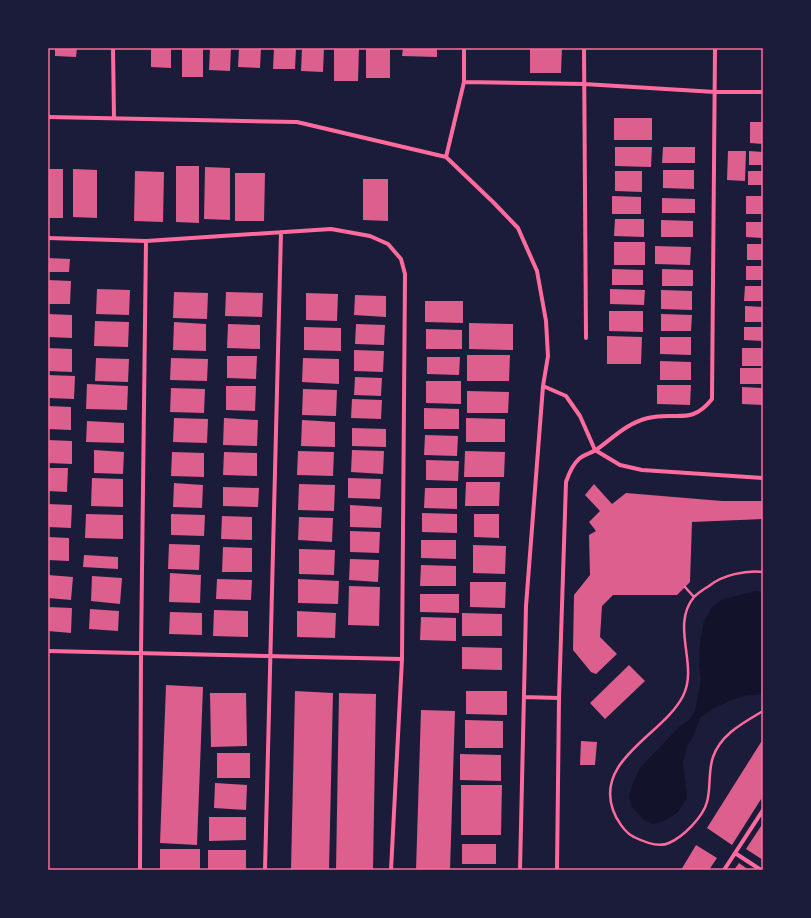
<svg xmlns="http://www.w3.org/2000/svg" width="811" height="918" font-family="'Noto Serif',serif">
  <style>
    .water { fill: #12122b }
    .building { fill: #dd5f8e }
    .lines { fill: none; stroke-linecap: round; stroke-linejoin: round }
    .path { stroke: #ff6b9d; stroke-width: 2.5 }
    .minor { stroke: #ff6b9d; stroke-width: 4 }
    .neatline { fill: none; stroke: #ff6b9d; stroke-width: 1.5 }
  </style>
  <rect width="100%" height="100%" fill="#1b1b3a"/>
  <path class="water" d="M756,591L763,592V694L744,696L729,701L712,709L700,718L693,737L687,747L683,761L687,798L678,812L665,821L652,824L644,820L632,807L629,797L633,783L640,768L678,728L689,720L695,711L701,679L699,666L700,643L704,621L712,607L723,599Z"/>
  <path class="building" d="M55,48H77L76,57L55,56Z
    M151,48H171V68L151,67Z
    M182,48H203V77H182Z
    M210,48H231L230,71L209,70Z
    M239,48H261L260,68L238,67Z
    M274,48H296L295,69H273Z
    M302,48H324L323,72L301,71Z
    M334,48H359L358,81H334Z
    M366,48H390V78H366Z
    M403,48H437V57L402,56Z
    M530,48H562L561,73H530Z
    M614,118H652V140H614Z
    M750,122H763V144L750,143Z
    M615,147H652L651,167L615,166Z
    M663,147H695V163H662Z
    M728,151H746L745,181L727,180Z
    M749,151L763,152V165H749Z
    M176,166H199V223L176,222Z
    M205,167L230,168V220L204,219Z
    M48,169H63V218H48Z
    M73,169L97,170V218L73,217Z
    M663,170H694V189L663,188Z
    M135,171L164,172L163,222L134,221Z
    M615,171H642V192L615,191Z
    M748,171H763V185H748Z
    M235,173H265L264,221H235Z
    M363,179H388V221L363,220Z
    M612,196L641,197V214H612Z
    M746,196H763V214H746Z
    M662,198L695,199V213H662Z
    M615,219H644V237L614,236Z
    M661,220L693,221V237H661Z
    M746,222H763V238L746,237Z
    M614,242H645V265H614Z
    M747,244H763V260H747Z
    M655,246L691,247L690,265L655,264Z
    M48,258L70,259L69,272H48Z
    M746,266H763V280H746Z
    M612,269L643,270V285H612Z
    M662,269L693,270V286H662Z
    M48,280L71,281L70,304H48Z
    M745,286H763V301H744Z
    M97,289L130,290L129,315L96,314Z
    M610,289L645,290L644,305L610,304Z
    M661,290L692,291V310L661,309Z
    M174,292L208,293L207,319L173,318Z
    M226,292L263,293L262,317L225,316Z
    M306,293L338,294L337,321L306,320Z
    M355,295L386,296V317L354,315Z
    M425,301H463V323L425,322Z
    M745,306L763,307V322H745Z
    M609,311H643V332L609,331Z
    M48,314L72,315V338L48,337Z
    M661,314L692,315L691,331H661Z
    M95,321L129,322L128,347L94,346Z
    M174,322L206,324V351L173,350Z
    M469,323L513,324V350L469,349Z
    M228,324L260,325V349L227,348Z
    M356,324L385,325L384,345L355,344Z
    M304,327L341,328V351L304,350Z
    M744,327H763V341L744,340Z
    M426,329L462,330V349H426Z
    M607,336L642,337L641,364H607Z
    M660,337H691V355L660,354Z
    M48,348L72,349V372L48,371Z
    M742,348H763V366H742Z
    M354,350L384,351L383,372L354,371Z
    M467,355H510L509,381H467Z
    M227,356H257L256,379L227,378Z
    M427,357H460L459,375L427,374Z
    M96,358L129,359L128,382L95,381Z
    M171,358L208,359L207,381L170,380Z
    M303,358L339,359V384L302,382Z
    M660,361L691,362V380H660Z
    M740,368H763V384H740Z
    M48,375L75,376L74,399L48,398Z
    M355,377L382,378L381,396L354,395Z
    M426,381H461V404L426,403Z
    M87,384L128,386L127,410L86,409Z
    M657,385H691L690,405L657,404Z
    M226,386H256L255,411L226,410Z
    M742,387L763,388V405L742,404Z
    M171,388L205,389L204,413L170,412Z
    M303,389L337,390L336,416L302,415Z
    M467,391L509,392L508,413H467Z
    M352,399L382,400L381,419L351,418Z
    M48,406L71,407V430L48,429Z
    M424,408L459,409V429H424Z
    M174,418L208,419L207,443L173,442Z
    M224,418L258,420L257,446L223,445Z
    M466,418L505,419V442H466Z
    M302,420L335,422V447L301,446Z
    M87,421L124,423V443L86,442Z
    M352,428L386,429V447L352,446Z
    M425,435L458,436L457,456L424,455Z
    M48,440L72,441V464L48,463Z
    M94,450L124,452L123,474L94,473Z
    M352,450L384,451L383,474L351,472Z
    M298,451L334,452L333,476L297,475Z
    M465,451L505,452L504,477H464Z
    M172,452L204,453V477L171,476Z
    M224,452L257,453V476L223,475Z
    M426,460L459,461L458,481L426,480Z
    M48,468H68L67,492L48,491Z
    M92,478L123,479V507L91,506Z
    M348,478L381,479L380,499L348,498Z
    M466,482H500L499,506H465Z
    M174,483L203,485L202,508L173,507Z
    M299,484L335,485L334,511L298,510Z
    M594,484L612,504L626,493L722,501H763V519L692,522L690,582L677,595H613L602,606L600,637L617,654L596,674L591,672L573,650L574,595L590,575L589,535L596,531L589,522L600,511L585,495Z
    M223,487L259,488L258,507L223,506Z
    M425,488H457V509L424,508Z
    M48,504L72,505L71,528L48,527Z
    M350,505L382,507L381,528L350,527Z
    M422,513L457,514V533L422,532Z
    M86,514L123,515V539L85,538Z
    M171,514L205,515L204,536L171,535Z
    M474,514H499V538L474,537Z
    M222,516L252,517V540L221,539Z
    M299,517L333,518L332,542L298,540Z
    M350,531L380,532L379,553L350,552Z
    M48,537L69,538V561L48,560Z
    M421,540H456V559L421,558Z
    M169,544L200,545L199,570L168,569Z
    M473,545L506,546L505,574L473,573Z
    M223,547L252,548V572H222Z
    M299,549L335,550L334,575L299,574Z
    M84,555L118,557V569L83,567Z
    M350,559L379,560L378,582L349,580Z
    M421,565L456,566V586H420Z
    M170,573L201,575L200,603L169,602Z
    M48,575L73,577L71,600L48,598Z
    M92,576L122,578L120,604L91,601Z
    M217,579L252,580L251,600L216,599Z
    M298,579L339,581L338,604L298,603Z
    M470,582H506L505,608L470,607Z
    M349,586L380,587L379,626L348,625Z
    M420,594H459V613L420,612Z
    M48,607L72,608L71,633L48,631Z
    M90,609L119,611L118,631L89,629Z
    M214,610L248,611V637L213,636Z
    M297,611L336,613L335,638L297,637Z
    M170,612L202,613V635L169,634Z
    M462,613L502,614V636H462Z
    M421,617L456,618V641L420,640Z
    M462,647L502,648V670L462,669Z
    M629,665L645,681L605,719L590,703Z
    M166,685L203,687L197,845L160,843Z
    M295,691L333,693L329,870H291Z
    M466,691H507V715L466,714Z
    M210,693H246L247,746L211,747Z
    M339,693L376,694L373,870H336Z
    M421,710L455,711L450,870H416Z
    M465,720L503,721V748H465Z
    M763,739V796L732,845L707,828Z
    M581,741L597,742L595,765H580Z
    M217,753H250V778H217Z
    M460,754L501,755V781L460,780Z
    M215,783L247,785L246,810L214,808Z
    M461,785H502L501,835H461Z
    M209,817H246V840L209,841Z
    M763,823V860L746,849Z
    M462,844H496V864H462Z
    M696,845L717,858L709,870H681Z
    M160,849H200V870H160Z
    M208,850H246V870H208Z
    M739,863L749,870H734Z"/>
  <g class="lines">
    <path class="path" d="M763,572C746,570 722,575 709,586C704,589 698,593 694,597C670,626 699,665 683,696C664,734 595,759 613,810C616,819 625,833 634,837C644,842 658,848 669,843C683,837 703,817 707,802C711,788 708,771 713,757C721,734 743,723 763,711
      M685,587L694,597"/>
    <path class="minor" d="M113,48L114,118
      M584,48L586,338
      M464,82L584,84L715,92H763
      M48,117L297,122L446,157L493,202L518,228L537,271L546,321L548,356L543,386L526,606L520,870
      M446,157L464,82V48
      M48,238L146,241L331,229L370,236L388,244L401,259L405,274L402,659L391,870
      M543,386L566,396L580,416L595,450L620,465L642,470L763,478
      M48,651L402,659
      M524,697L559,698
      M735,853L761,870
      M140,870L141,653L146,241
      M265,870L281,232
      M557,870L559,698L566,482C569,473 573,464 580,458C585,454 591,453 596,450C613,438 627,423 648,418C676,411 691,426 712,399L715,48
      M724,870L763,810"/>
  </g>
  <rect width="811" height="918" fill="none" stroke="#1b1b3a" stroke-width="98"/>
  <rect x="49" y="49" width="713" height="820" class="neatline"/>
</svg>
